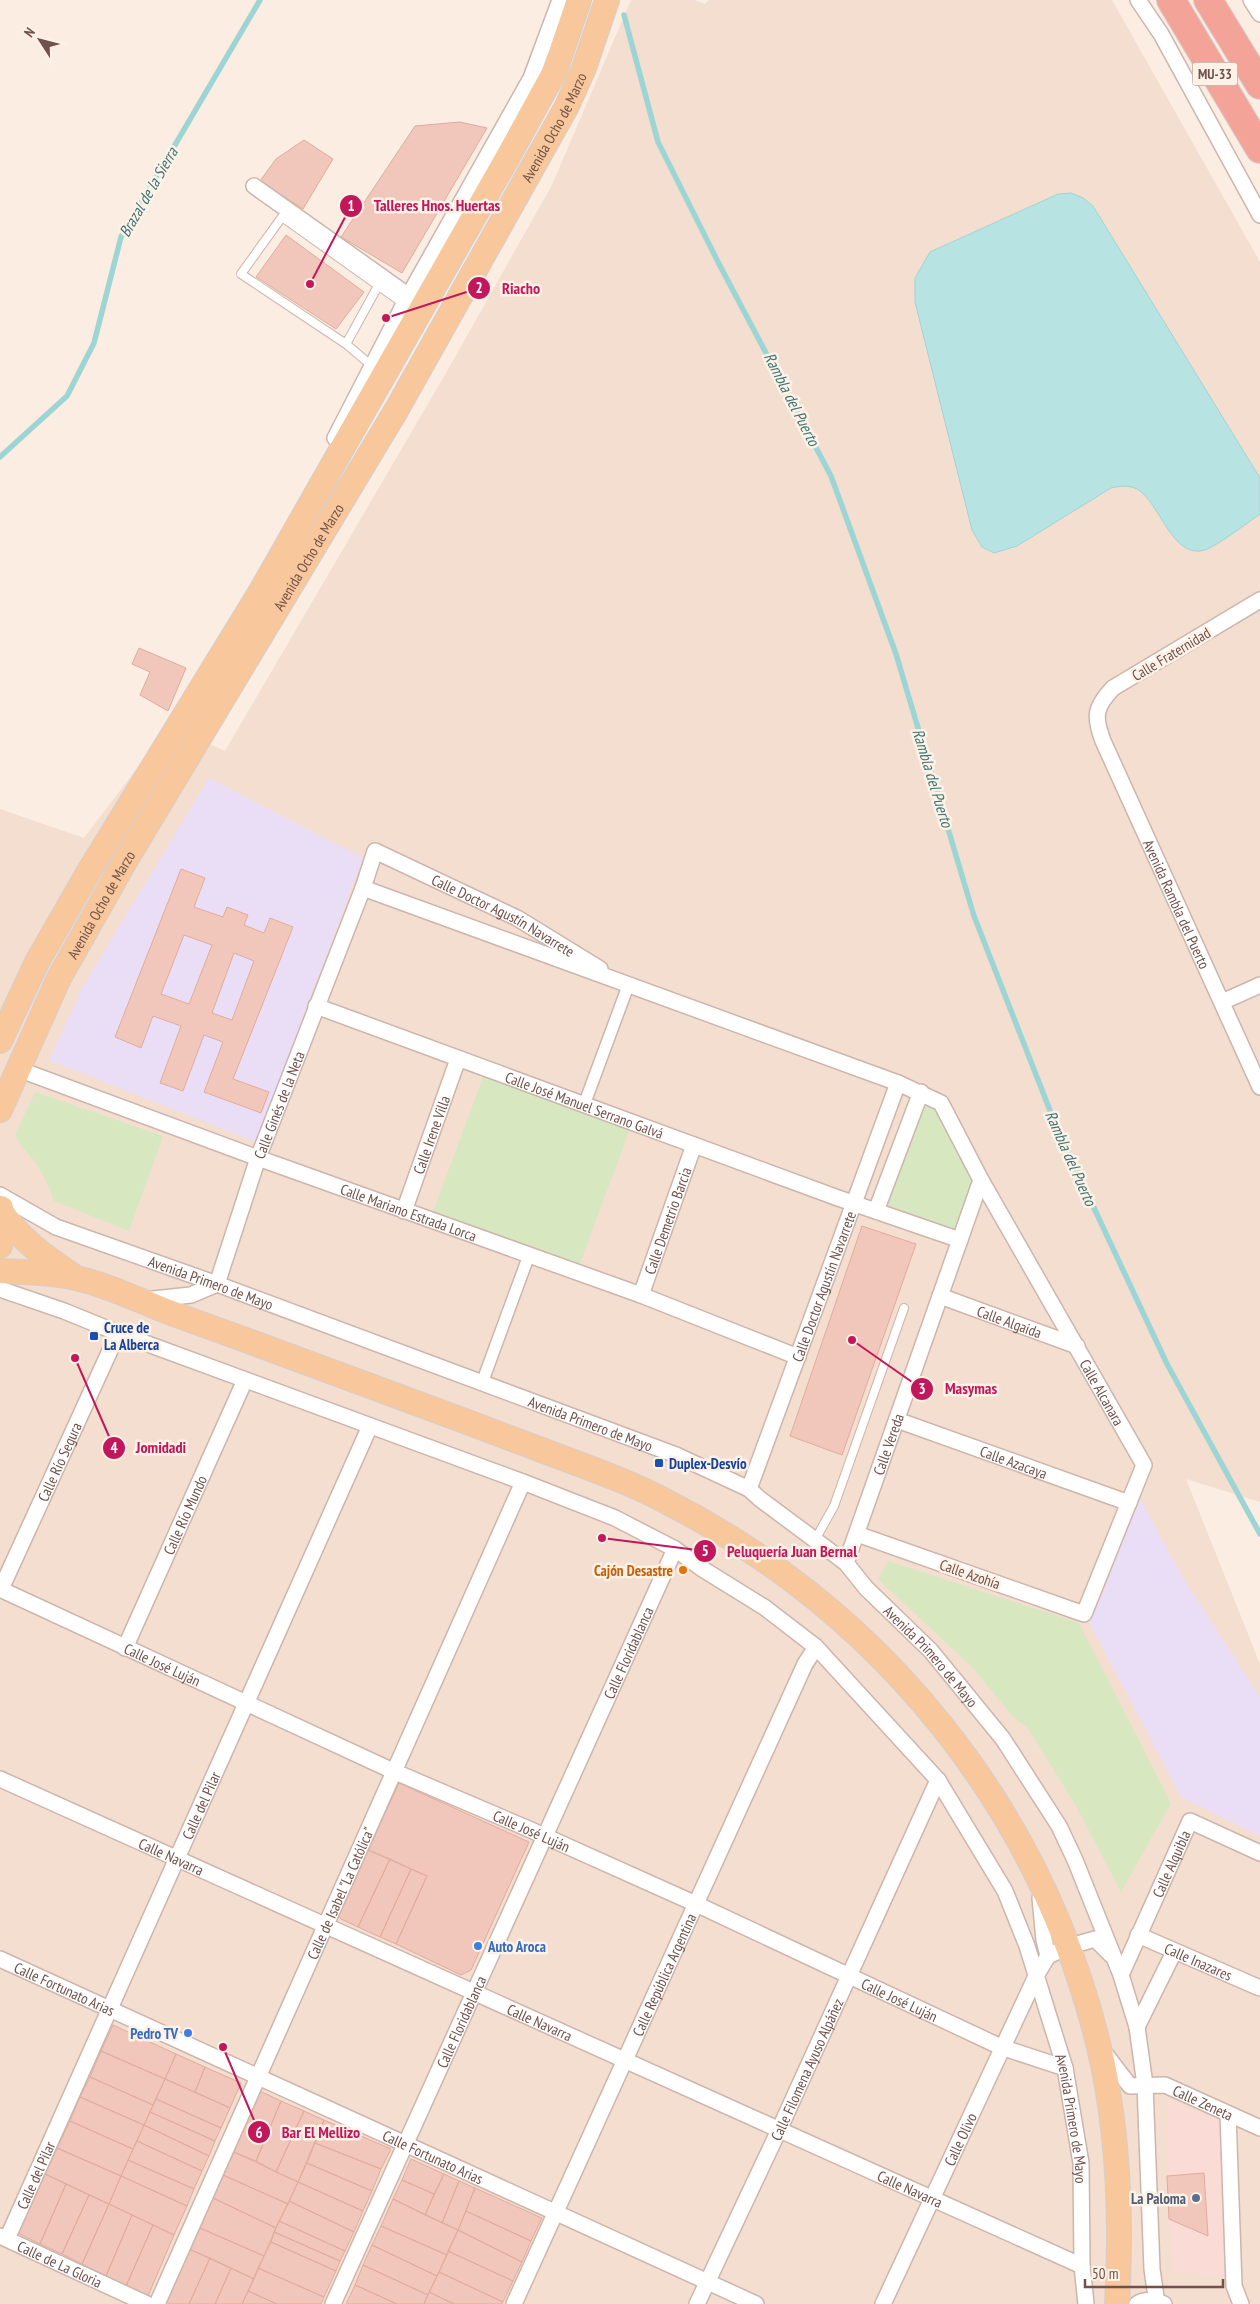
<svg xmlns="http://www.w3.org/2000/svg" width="1260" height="2304" font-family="'PT Sans Narrow',sans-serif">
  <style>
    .residential { fill: #f3ded0 }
    .commercial { fill: #fbdbd5 }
    .education { fill: #eadef7 }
    .green { fill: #d7e8c1 }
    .water { fill: #b7e4e3; stroke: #9dd5d5 }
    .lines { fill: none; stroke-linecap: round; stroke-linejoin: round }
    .stream { stroke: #9dd5d5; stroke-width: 5.5 }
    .building { fill: #f0c7ba; stroke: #e2ab9b; fill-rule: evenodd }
    .service-casing { stroke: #ceb5ab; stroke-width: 10 }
    .pedestrian-casing { stroke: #ceb5ab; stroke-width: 14 }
    .minor-casing { stroke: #ceb5ab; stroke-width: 18 }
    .primary-casing { stroke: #d7cecc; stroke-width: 26 }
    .motorway-casing { stroke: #d7cecc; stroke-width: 30 }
    .service { stroke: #fff; stroke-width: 8 }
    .pedestrian { stroke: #fff; stroke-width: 11 }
    .minor { stroke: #fff; stroke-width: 15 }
    .primary { stroke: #f8c79b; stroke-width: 24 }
    .motorway { stroke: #f4a399; stroke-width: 28 }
    .transit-dot { fill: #1a4fb4; stroke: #fef2e7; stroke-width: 2 }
    .food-dot { fill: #e8710a; stroke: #fef2e7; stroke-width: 2 }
    .shop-dot { fill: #3f7fe0; stroke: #fef2e7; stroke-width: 2 }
    .service-dot { fill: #5c6f8a; stroke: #fef2e7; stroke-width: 2 }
    .labels { text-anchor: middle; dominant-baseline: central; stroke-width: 5; stroke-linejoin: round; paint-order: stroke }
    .shield { fill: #fef2e7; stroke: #9b8178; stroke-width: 1 }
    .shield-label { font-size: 14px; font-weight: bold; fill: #715149 }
    .street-label { font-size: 15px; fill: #715149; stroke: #fef2e7 }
    .transit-label { font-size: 15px; font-weight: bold; fill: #164399; stroke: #fef2e7; text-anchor: start }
    .food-label { font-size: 15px; font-weight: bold; fill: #c56008; stroke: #fef2e7; text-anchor: end }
    .shop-label { font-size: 15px; font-weight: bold; fill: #366cbe; stroke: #fef2e7; text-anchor: start }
    .service-label { font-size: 15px; font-weight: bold; fill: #4e5e75; stroke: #fef2e7; text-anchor: end }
    .water-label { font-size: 16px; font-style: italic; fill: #3e7677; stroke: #fef2e7 }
    .leader { fill: none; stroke: #c2185b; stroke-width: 2 }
    .callout-dot { fill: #c2185b; stroke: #fef2e7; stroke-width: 2 }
    .mark-label { font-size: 15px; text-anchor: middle; font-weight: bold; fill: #fff }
    .callout-label { font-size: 16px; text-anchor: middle; font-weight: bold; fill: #c2185b; stroke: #fef2e7; stroke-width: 5; stroke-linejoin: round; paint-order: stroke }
  </style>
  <rect width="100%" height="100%" fill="#fbede1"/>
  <path class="residential" d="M631,0H694L705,4L709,0H1112L1260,262V1502L1186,1479L1260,1664V2304H0V809L84,838L169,726L225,751L446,373L552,185Z"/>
  <path class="commercial" d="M1167,2099L1222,2122L1227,2276L1174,2272L1169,2219Z"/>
  <path class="education" d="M209,778L363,858L256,1142L49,1060L84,985Z
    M1140,1498L1181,1575L1260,1697V1836L1181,1797L1089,1622Z"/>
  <path class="green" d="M486,1069L632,1123L577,1272L430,1220Z
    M35,1092L163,1136L129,1231L54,1201C48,1185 42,1171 32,1158C25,1150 19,1145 15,1135Z
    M921,1092L941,1103L981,1180L960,1240L876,1211Z
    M888,1561L1079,1623L1171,1803L1121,1892L1076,1806L1027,1727L1013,1717L973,1668L878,1579Z"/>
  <path class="water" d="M1071,193L1083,198L1093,206L1260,478V514C1249,522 1215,547 1205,550C1172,560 1160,502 1137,489C1129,485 1120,486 1111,488L1017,546L994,553L982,547L972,530L915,302V278L930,252L1058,194Z"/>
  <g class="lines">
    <path class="stream" d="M624,15L658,142L718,262L831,476L896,654L974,916L1058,1131L1167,1364L1260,1534
      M0,457L67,396L94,343L121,237L260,0"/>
  </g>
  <path class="building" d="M460,122L487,128L402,273L341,237L415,126Z
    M304,140L333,159L303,209L260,181L276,159Z
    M286,235L364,292L336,329L256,277Z
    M139,648L186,668L168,711L140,695L150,672L132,664Z
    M181,869L205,878L194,907L223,917L227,907L248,915L244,925L264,933L270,918L293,927L233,1079L269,1092L261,1113L204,1092L223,1042L204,1035L183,1091L160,1083L181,1026L153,1016L141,1048L115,1037ZM184,935L212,945L189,1004L161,994ZM234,953L254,961L232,1020L212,1013Z
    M862,1226L916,1244L842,1455L790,1436Z
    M399,1783L529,1842L471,1970L461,1975L396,1944L427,1876L368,1850Z
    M368,1850L390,1859L358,1927L341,1919L338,1915Z
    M390,1859L411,1869L380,1937L358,1927Z
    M411,1869L427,1876L396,1944L380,1937Z
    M113,2025L176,2054L165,2079L101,2051Z
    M101,2051L165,2079L153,2105L90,2077Z
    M176,2054L205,2067L195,2092L165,2079Z
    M205,2067L241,2083L230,2108L195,2092Z
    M90,2077L153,2105L144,2125L80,2097Z
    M165,2079L230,2108L221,2128L156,2099Z
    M260,2091L281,2101L256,2161L234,2152Z
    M80,2097L144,2125L133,2149L70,2121Z
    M156,2099L221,2128L215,2141L150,2112Z
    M281,2101L304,2111L276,2172L256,2161Z
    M304,2111L324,2120L298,2182L276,2172Z
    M150,2112L215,2141L209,2156L144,2125Z
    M324,2120L391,2149L381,2169L315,2143Z
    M70,2121L133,2149L121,2176L57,2148Z
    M144,2125L209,2156L202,2171L137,2141Z
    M137,2141L202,2171L194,2189L128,2160Z
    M315,2143L381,2169L372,2191L307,2163Z
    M57,2148L121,2176L109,2204L45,2174Z
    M234,2152L298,2182L288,2204L223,2175Z
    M411,2159L444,2174L434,2194L402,2180Z
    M128,2160L194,2189L187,2206L121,2176Z
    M307,2163L372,2191L363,2211L298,2182Z
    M1204,2173L1208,2236L1169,2219L1167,2176Z
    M45,2174L66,2184L40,2244L18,2233Z
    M444,2174L459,2181L442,2223L425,2215Z
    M223,2175L288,2204L276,2228L213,2198Z
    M121,2176L187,2206L174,2235L109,2204Z
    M402,2180L434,2194L425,2215L393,2199Z
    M459,2181L475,2188L458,2230L442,2223Z
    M298,2182L363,2211L354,2232L289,2201Z
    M66,2184L89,2195L62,2254L40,2244Z
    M475,2188L542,2218L531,2241L466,2211Z
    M89,2195L109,2204L82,2264L62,2254Z
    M213,2198L276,2228L264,2256L200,2228Z
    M393,2199L458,2230L447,2255L381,2226Z
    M289,2201L354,2232L345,2251L279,2221Z
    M109,2204L132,2215L106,2276L82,2264Z
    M466,2211L531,2241L522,2262L458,2230Z
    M132,2215L153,2225L126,2286L106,2276Z
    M279,2221L345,2251L340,2261L274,2232Z
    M153,2225L174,2235L148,2296L126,2286Z
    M381,2226L447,2255L437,2276L372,2245Z
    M200,2228L264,2256L254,2279L189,2249Z
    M458,2230L522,2262L513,2281L448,2251Z
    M274,2232L340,2261L336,2271L271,2242Z
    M271,2242L336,2271L324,2297L258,2268Z
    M372,2245L437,2276L428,2295L363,2265Z
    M189,2249L210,2258L189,2304H170L166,2302Z
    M448,2251L513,2281L503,2302L439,2272Z
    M210,2258L231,2268L215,2304H189Z
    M363,2265L428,2295L424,2304H397L355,2285Z
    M231,2268L254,2279L242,2304H215Z
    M258,2268L324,2297L321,2304H277L248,2291Z
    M439,2272L503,2302L502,2304H454L429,2292Z
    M355,2285L397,2304H346Z
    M248,2291L277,2304H242Z
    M429,2292L454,2304H424Z"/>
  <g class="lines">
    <defs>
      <path id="service" d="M346,344L378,286
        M372,366L346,344L241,274L282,217L404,304
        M815,1540L834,1506L904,1308"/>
      <path id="pedestrian" d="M584,1105L628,986
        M482,1383L529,1255"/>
      <g id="minor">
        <path d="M1138,0L1161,34L1260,215"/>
        <path d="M1251,0L1260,14"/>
        <path d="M254,186L409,296"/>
        <path d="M335,438L404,304L531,78L560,0"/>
        <path id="s1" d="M1260,600L1113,688C1094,708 1094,717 1103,741L1260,1087"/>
        <path id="s2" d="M363,888L898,1083L941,1103L981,1180L1144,1465L1084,1614L857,1534"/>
        <path d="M1222,1002L1260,985"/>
        <path id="s3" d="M316,1006L838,1198L960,1240"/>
        <path id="s4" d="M18,1069L258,1158L641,1295L798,1357"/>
        <path id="s5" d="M0,1195L56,1227L217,1284L676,1455L749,1489L760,1499L846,1563L866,1588L931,1651L1003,1739L1059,1826L1075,1860L1121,1975L1137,2027L1145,2085L1152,2269L1157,2304"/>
        <path id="s6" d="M404,1211L458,1059"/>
        <path d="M876,1211L921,1092"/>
        <path id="s7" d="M0,1289L64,1311L118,1333L523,1482L615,1518L675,1549L701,1568L764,1607L816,1647L938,1780L1005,1891L1027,1946L1065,2068L1081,2163L1082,2266L1086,2304"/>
        <path id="s8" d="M641,1295L694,1145"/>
        <path id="s9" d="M940,1296L1077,1346"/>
        <path id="s10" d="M144,1300L191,1295L217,1284L258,1158L363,888L375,851L517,918L600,969"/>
        <path id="s11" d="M897,1420L1129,1503"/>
        <path id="s12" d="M749,1489L898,1083"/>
        <path id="s13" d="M846,1563L981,1180"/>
        <path id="s14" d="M0,1589L393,1771L531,1830L696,1904L1001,2047L1065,2068"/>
        <path id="s15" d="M1,1589L118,1333"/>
        <path id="s16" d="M125,1648L245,1380"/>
        <path id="s17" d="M0,1779L1082,2266"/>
        <path d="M1040,1898L1044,1940L1048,1956"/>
        <path id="s18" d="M1138,1935L1260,1988"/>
        <path id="s19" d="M0,1959L756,2304"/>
        <path id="s20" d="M1121,1975L1190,1821L1260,1853"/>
        <path d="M1137,2027L1174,1952"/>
        <path id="s21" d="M1103,2051L1130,2086L1165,2085L1260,2128"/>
        <path d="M1228,2114L1234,2286L1241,2304"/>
        <path id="s22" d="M0,2236L147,2304"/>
        <path id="s23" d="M7,2239L370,1426"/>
        <path id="s24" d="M157,2304L523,1482"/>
        <path id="s25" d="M333,2304L675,1549"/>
        <path id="s26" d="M514,2304L805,1664L816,1647"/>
        <path id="s27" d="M697,2304L779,2130L938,1780"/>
        <path id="s28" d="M883,2304L1037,1974L1048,1956L1067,1947L1095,1939L1111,1955"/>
        <path d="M1137,2304C1144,2299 1156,2300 1164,2304"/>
      </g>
      <g id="primary">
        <path d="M0,1041L37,962L88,873L261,591L509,155L555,71L579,0"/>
        <path id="s29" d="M0,1110L59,978L124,863L397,409L567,106L584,68L607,0"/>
        <path d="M3,1214C21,1240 45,1257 72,1275"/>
        <path d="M0,1246L4,1234L1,1208"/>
        <path d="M0,1271C25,1272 52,1272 76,1278C108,1285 140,1301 171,1313C235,1336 298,1359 362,1383C425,1406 489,1430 552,1454C592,1469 632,1483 669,1503C884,1614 1040,1808 1098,2043C1119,2129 1122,2217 1117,2304"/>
      </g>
      <path id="motorway" d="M1171,0L1260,149
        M1208,0L1260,85"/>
    </defs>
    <use href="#service" class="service-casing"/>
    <use href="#pedestrian" class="pedestrian-casing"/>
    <use href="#minor" class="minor-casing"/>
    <use href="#primary" class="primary-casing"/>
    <use href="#motorway" class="motorway-casing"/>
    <use href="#service" class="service"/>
    <use href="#pedestrian" class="pedestrian"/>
    <use href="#minor" class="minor"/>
    <use href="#primary" class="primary"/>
    <use href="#motorway" class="motorway"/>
  </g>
  <g class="transit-dot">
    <rect x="89" y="1331" width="10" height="10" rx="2.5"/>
    <rect x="654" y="1458" width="10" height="10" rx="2.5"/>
  </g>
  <circle class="food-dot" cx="683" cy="1570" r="5"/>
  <g class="shop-dot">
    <circle cx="478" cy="1946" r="5"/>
    <circle cx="188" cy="2033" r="5"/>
  </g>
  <circle class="service-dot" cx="1196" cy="2198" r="5"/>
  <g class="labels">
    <rect class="shield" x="1192.5" y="62.5" width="45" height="23" rx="4"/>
    <g class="shield-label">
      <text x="1215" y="74">MU-33</text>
    </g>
    <g class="street-label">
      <text stroke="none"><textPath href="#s29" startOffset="1129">Avenida Ocho de Marzo</textPath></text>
      <text stroke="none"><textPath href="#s29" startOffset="634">Avenida Ocho de Marzo</textPath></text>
      <text transform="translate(1171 654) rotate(-31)">Calle Fraternidad</text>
      <text stroke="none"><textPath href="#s1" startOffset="409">Avenida Rambla del Puerto</textPath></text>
      <text stroke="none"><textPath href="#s29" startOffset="229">Avenida Ocho de Marzo</textPath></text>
      <text stroke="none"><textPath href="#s10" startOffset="680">Calle Doctor Agustín Navarrete</textPath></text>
      <text stroke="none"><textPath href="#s10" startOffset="265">Calle Ginés de la Neta</textPath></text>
      <text stroke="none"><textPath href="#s3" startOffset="286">Calle José Manuel Serrano Galvá</textPath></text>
      <text stroke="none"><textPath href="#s6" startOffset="81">Calle Irene Villa</textPath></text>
      <text stroke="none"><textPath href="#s4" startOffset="416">Calle Mariano Estrada Lorca</textPath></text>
      <text stroke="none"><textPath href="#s8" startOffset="79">Calle Demetrio Barcia</textPath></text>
      <text stroke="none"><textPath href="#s5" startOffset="229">Avenida Primero de Mayo</textPath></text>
      <text stroke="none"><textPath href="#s12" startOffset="216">Calle Doctor Agustín Navarrete</textPath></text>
      <text stroke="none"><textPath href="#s9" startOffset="74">Calle Algaida</textPath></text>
      <text stroke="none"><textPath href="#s2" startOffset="948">Calle Alcanara</textPath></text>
      <text stroke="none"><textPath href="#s5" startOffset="634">Avenida Primero de Mayo</textPath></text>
      <text stroke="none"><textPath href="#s13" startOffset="126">Calle Vereda</textPath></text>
      <text stroke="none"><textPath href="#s15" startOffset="140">Calle Río Segura</textPath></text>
      <text stroke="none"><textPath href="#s11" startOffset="124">Calle Azacaya</textPath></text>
      <text stroke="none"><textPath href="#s16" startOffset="146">Calle Río Mundo</textPath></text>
      <text transform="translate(970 1574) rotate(19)">Calle Azohía</text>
      <text stroke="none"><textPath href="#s25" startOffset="715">Calle Floridablanca</textPath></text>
      <text stroke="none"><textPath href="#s5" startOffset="1054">Avenida Primero de Mayo</textPath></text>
      <text stroke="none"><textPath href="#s14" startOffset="179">Calle José Luján</textPath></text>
      <text stroke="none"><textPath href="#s23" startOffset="475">Calle del Pilar</textPath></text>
      <text stroke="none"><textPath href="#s14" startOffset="584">Calle José Luján</textPath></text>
      <text stroke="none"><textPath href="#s17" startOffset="188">Calle Navarra</textPath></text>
      <text stroke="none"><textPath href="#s20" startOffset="122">Calle Alquibla</textPath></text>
      <text stroke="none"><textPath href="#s24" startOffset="450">Calle de Isabel "La Católica"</textPath></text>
      <text stroke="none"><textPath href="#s18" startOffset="66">Calle Inazares</textPath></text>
      <text stroke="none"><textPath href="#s26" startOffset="362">Calle República Argentina</textPath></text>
      <text stroke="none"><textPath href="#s19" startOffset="71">Calle Fortunato Arias</textPath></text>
      <text stroke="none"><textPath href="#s14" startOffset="989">Calle José Luján</textPath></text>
      <text stroke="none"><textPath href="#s25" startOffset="310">Calle Floridablanca</textPath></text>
      <text stroke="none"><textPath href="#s17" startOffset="592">Calle Navarra</textPath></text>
      <text stroke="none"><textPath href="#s27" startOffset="259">Calle Filomena Ayuso Alpáñez</textPath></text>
      <text stroke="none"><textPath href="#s21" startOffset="121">Calle Zeneta</textPath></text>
      <text stroke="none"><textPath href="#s7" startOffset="1444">Avenida Primero de Mayo</textPath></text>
      <text stroke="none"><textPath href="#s28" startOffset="182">Calle Olivo</textPath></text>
      <text stroke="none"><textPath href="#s19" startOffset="476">Calle Fortunato Arias</textPath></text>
      <text stroke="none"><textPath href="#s23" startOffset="70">Calle del Pilar</textPath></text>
      <text stroke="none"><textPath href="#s17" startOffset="998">Calle Navarra</textPath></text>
      <text stroke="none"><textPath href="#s22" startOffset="66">Calle de La Gloria</textPath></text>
    </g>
    <g class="transit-label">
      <text x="104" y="1327">Cruce de<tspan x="104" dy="17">La Alberca</tspan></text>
      <text x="669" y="1463">Duplex-Desvío</text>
    </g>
    <g class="food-label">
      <text x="673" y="1570">Cajón Desastre</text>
    </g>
    <g class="shop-label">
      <text x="488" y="1946">Auto Aroca</text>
      <text x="178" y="2033" text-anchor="end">Pedro TV</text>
    </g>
    <g class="service-label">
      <text x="1186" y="2198">La Paloma</text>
    </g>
    <g class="water-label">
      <text transform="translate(148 192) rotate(-60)">Brazal de la Sierra</text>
      <text transform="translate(792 399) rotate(63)">Rambla del Puerto</text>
      <text transform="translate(933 778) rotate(73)">Rambla del Puerto</text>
      <text transform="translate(1071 1158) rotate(66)">Rambla del Puerto</text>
    </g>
  </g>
  <path class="leader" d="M310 284L351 206M386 318L479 288M852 1340L922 1389M75 1358L114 1448M602 1538L705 1551M223 2047L259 2132"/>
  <g class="callout-dot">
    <circle cx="310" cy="284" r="5"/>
    <circle cx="386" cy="318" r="5"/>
    <circle cx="852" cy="1340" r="5"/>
    <circle cx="75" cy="1358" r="5"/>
    <circle cx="602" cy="1538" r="5"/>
    <circle cx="223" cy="2047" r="5"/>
    <circle cx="351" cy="206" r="12"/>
    <circle cx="479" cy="288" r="12"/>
    <circle cx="922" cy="1389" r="12"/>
    <circle cx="114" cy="1448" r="12"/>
    <circle cx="705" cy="1551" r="12"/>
    <circle cx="259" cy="2132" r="12"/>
  </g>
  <g class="mark-label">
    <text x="351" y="211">1</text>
    <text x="479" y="293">2</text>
    <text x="922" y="1394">3</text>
    <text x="114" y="1453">4</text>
    <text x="705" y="1556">5</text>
    <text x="259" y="2138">6</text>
  </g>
  <g class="callout-label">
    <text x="437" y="211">Talleres Hnos. Huertas</text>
    <text x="521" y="294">Riacho</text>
    <text x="971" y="1394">Masymas</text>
    <text x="161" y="1453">Jomidadi</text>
    <text x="792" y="1557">Peluquería Juan Bernal</text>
    <text x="321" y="2138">Bar El Mellizo</text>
  </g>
  <g transform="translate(40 40) rotate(306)" stroke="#fef2e7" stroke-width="4" paint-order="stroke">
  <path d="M0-4L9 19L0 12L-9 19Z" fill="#715149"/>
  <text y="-8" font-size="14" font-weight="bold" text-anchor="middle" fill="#715149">N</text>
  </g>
  <path d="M1085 2279v8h138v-8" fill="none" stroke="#715149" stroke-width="2.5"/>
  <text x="1092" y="2279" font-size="15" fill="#715149" stroke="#fef2e7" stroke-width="4" paint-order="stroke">50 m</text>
</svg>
